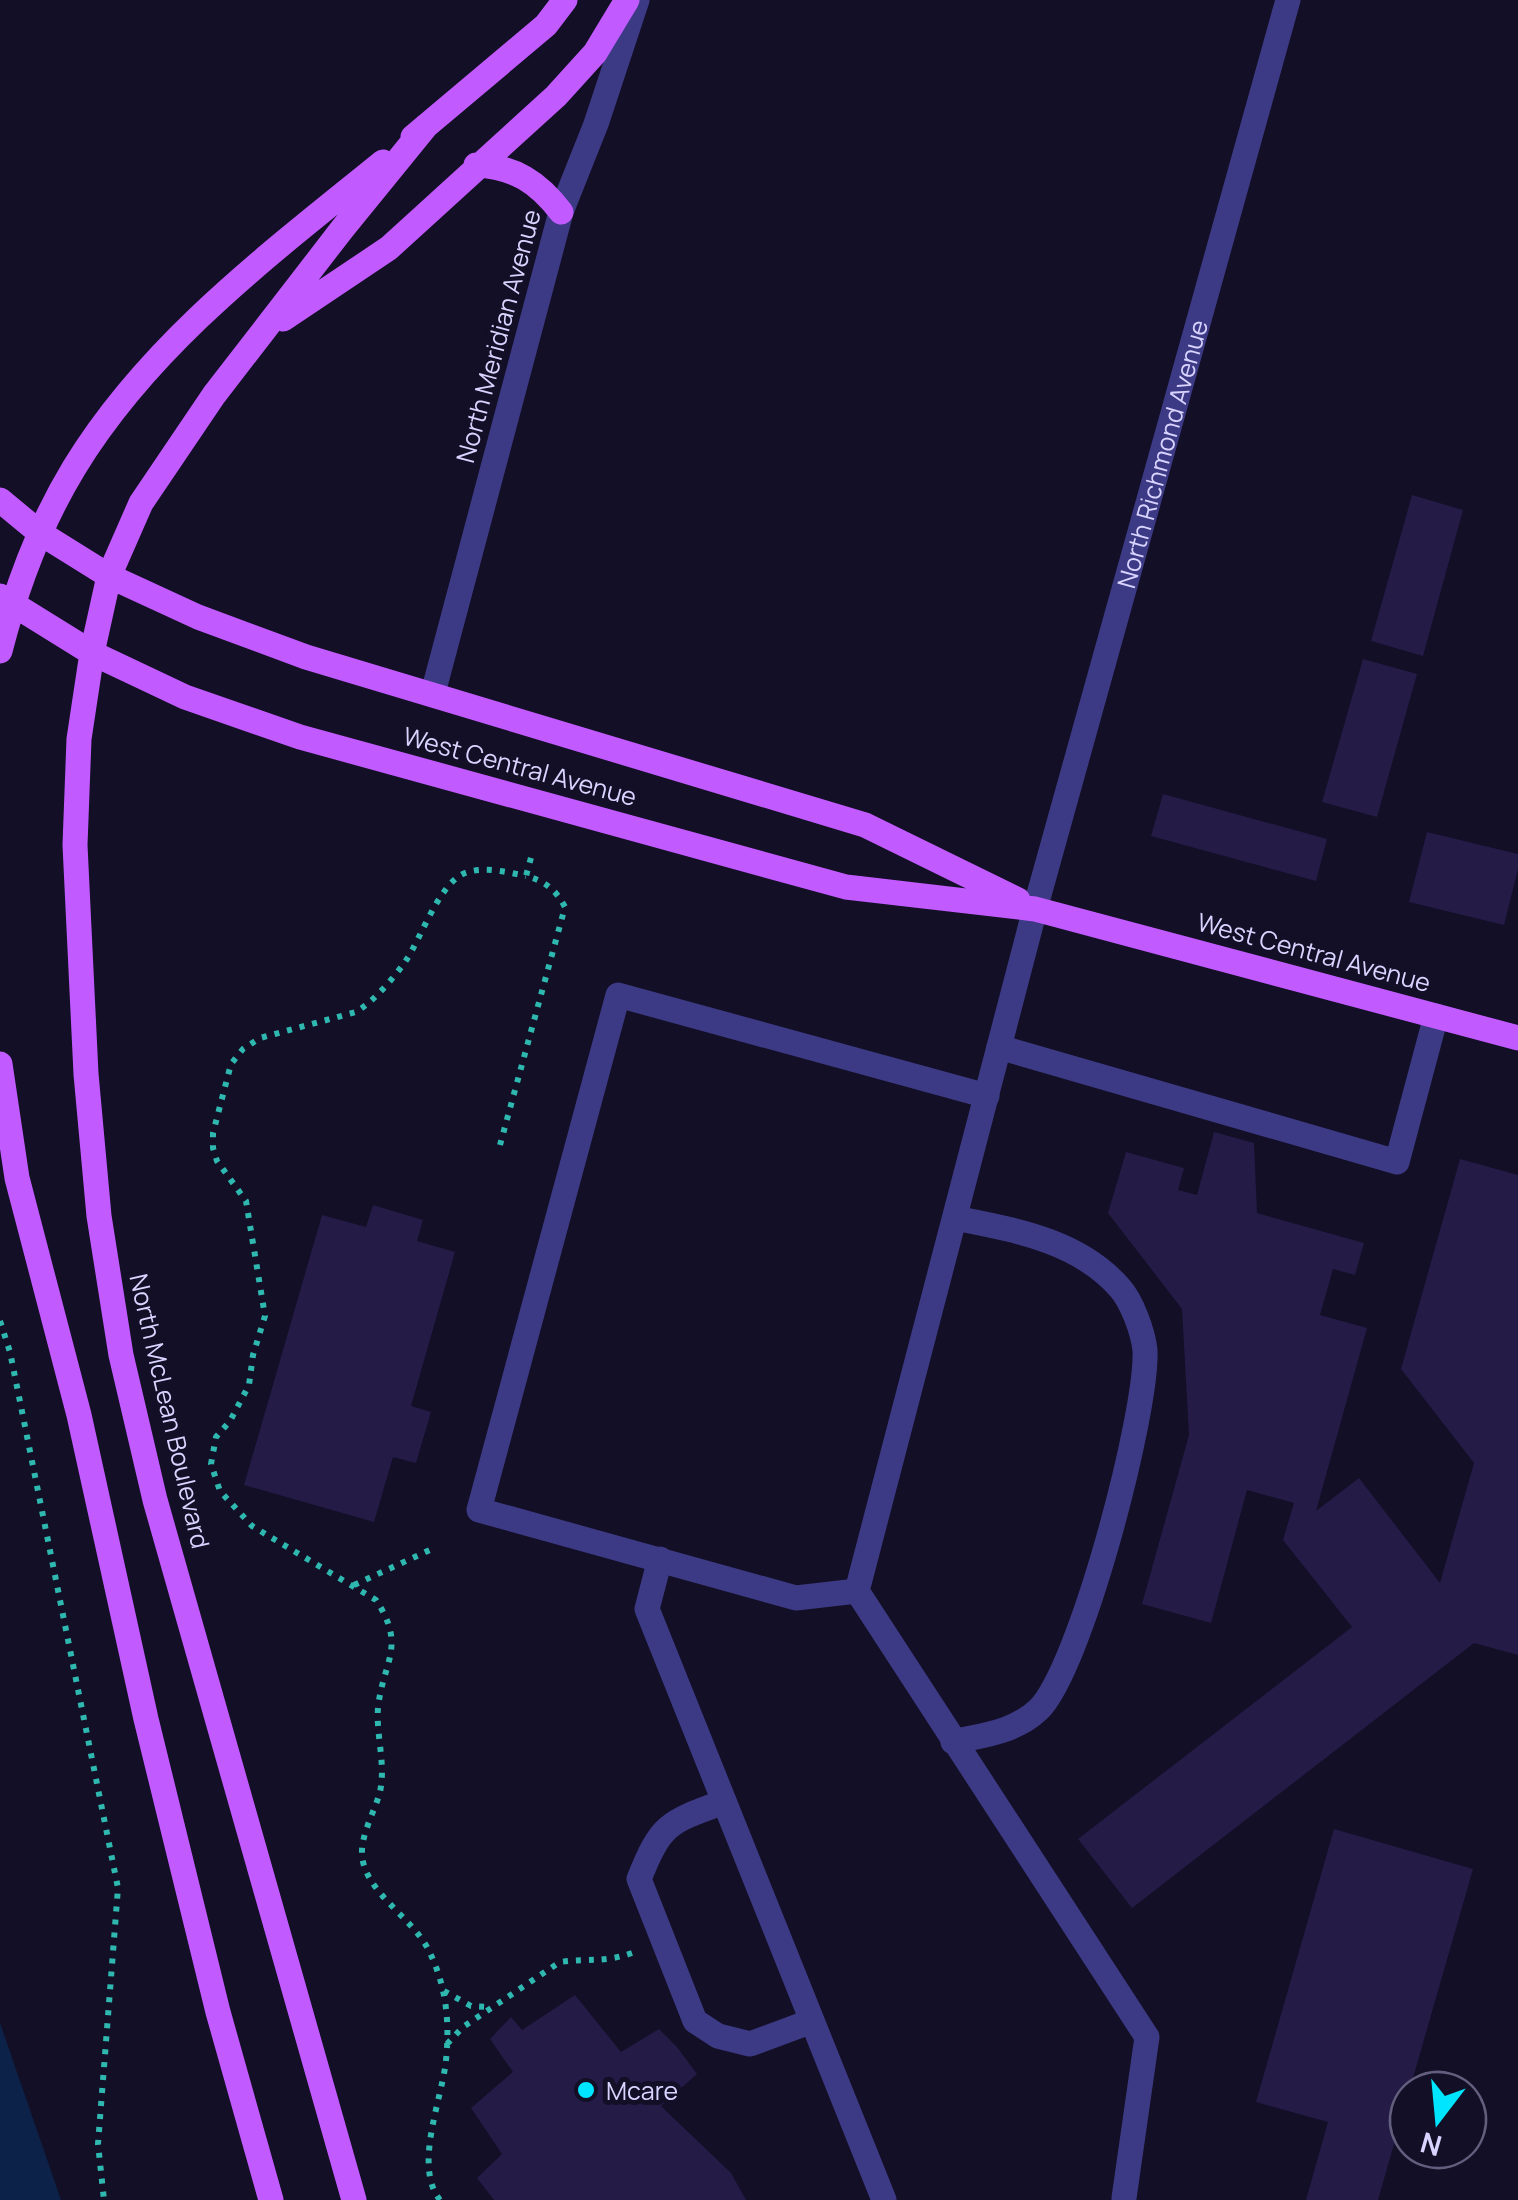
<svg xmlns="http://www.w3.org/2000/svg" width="1518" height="2200" font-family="Manrope,sans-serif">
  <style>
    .water { fill: #0c2248 }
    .building { fill: #241b47 }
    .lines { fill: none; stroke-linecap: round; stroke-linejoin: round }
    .path { stroke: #2fb8b0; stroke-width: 6; stroke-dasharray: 5 8; stroke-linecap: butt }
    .minor { stroke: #3d3a85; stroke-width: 25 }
    .major { stroke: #c25bff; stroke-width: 25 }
    .poi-dot { fill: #00e5ff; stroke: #130f26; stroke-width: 4 }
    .labels { text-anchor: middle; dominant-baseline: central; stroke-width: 10; stroke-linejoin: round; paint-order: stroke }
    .street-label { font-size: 25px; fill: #d9d4ff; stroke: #130f26 }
    .poi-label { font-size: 25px; fill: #d9d4ff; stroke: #130f26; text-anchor: start }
  </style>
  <rect width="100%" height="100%" fill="#130f26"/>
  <path class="water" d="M0,2023L61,2200H0Z"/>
  <path class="building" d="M1412,495L1463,510L1423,656L1371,641Z
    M1363,659L1417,674L1377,817L1322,802Z
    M1163,794L1327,839L1316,881L1151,836Z
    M1427,832L1518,854V869L1504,925L1409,902Z
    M1214,1132L1254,1143L1257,1213L1364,1243L1355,1275L1333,1269L1320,1315L1367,1328L1316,1511L1359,1478L1440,1583L1474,1463L1401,1369L1460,1159L1518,1175V1655L1474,1643L1132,1908L1078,1839L1352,1627L1283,1540L1294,1503L1247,1490L1211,1623L1142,1604L1189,1435L1182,1309L1108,1213L1126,1152L1184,1168L1178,1190L1197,1195Z
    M373,1205L423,1220L417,1241L455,1252L411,1406L431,1412L416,1463L393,1457L374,1522L244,1485L322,1215L366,1227Z
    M1334,1829L1473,1869L1378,2200H1306L1328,2122L1256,2102Z
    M575,1995L621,2052L659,2029L677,2047L697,2074L661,2106L731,2173L746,2200H494L477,2178L502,2154L471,2108L513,2072L490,2039L511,2017L522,2030Z"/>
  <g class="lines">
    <path class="path" d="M500,1145L565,907C556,890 545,881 526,876L532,854
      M0,1321L10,1352L118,1888L98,2144L104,2200
      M354,1585L432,1549
      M444,1991L471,2006L490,2007
      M447,2044L463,2027L560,1962C589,1958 603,1963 632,1953
      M440,2200C413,2166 442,2100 446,2060C450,2021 446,1984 428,1949C412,1917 360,1889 362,1850C363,1831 375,1810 380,1792C386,1763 376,1737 378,1708C383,1661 407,1647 376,1600L252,1526L220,1491L211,1464L216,1437L230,1421L249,1385L253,1355L265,1316L246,1201L217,1161L213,1148V1133L231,1064L243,1049L260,1038L356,1012C374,1001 392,980 405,962C421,939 439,883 465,873C483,866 507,872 526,876"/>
    <g class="minor">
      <path d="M433,693L561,212L596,124L637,0"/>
      <path d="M999,1047L1397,1162L1436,1016"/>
      <path d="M660,1559L647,1609L884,2200"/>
      <path d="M857,1591L796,1598L479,1510L618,995L987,1096"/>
      <path d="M953,1742C983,1735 1015,1732 1038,1710C1080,1671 1148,1412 1145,1350C1143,1332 1132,1301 1119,1287C1077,1240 1014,1230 955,1218"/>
      <path d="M724,1802C668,1822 661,1824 639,1879L695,2021L718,2036L750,2044L812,2021"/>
      <path id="s1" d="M1124,2198L1147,2037L857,1591L1035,909L1288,0"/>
    </g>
    <path class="major" d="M413,137L546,25L565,0
      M476,165C515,167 538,182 561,212
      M283,319L389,248L556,96L595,53L627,0
      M0,500L40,533L109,576L198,617L306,657L865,825L1018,900
      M0,596L92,653L185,697L300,737L846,887L1035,909L1518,1038
      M0,651C16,588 40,524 74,468C150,343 271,253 383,162
      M0,1064L17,1178L79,1415L146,1719L218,2012L271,2200
      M354,2200L155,1500L121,1355L99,1216L86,1074L75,845L79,739L92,653L109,576L141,503L214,395L343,228L426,126"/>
  </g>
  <circle class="poi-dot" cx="586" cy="2090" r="10"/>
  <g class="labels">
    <g class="street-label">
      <text transform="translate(498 336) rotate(-75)">North Meridian Avenue</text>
      <text stroke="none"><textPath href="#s1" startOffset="1872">North Richmond Avenue</textPath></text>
      <text transform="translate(520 766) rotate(15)">West Central Avenue</text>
      <text transform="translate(1314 952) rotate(15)">West Central Avenue</text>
      <text transform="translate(170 1411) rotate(77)">North McLean Boulevard</text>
    </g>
    <g class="poi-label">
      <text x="606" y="2090">Mcare</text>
    </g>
  </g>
  <g transform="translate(1438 2120) rotate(196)"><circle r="48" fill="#130f26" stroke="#625e7d" stroke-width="2.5"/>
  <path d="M0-8L18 38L0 25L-18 38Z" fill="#00e5ff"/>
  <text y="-15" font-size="28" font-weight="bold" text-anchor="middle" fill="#d9d4ff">N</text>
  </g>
</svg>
